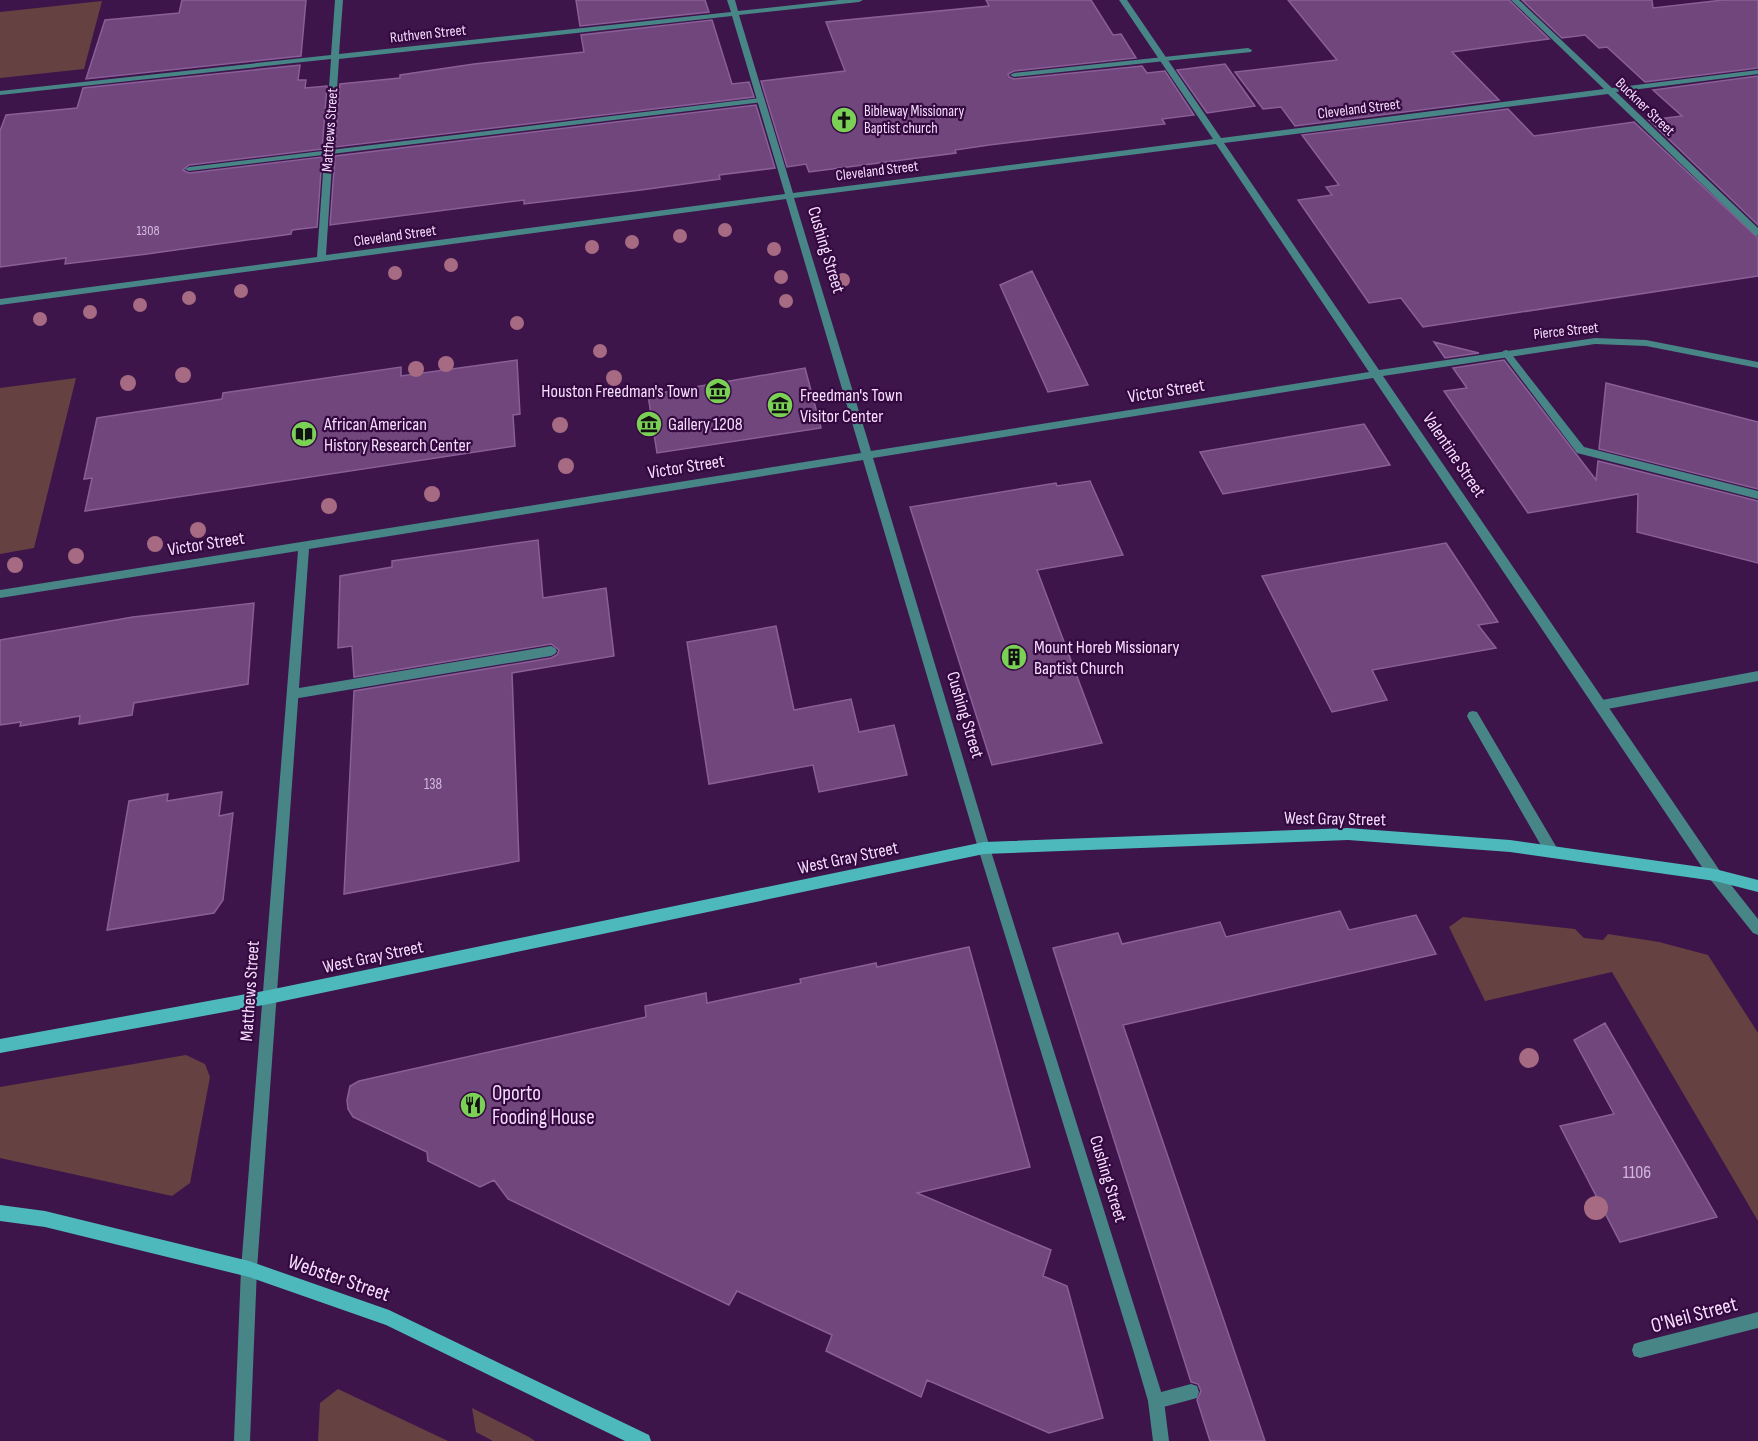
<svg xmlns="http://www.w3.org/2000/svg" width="1758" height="1441" font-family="'Sofia Sans Condensed',sans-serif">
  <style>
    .green { fill: #664142 }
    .building { fill: #70467d; stroke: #8a5f98; stroke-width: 1.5 }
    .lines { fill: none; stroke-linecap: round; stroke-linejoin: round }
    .lane { fill: #478587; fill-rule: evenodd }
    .street { fill: #478587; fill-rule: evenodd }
    .secondary { fill: #4eb9bc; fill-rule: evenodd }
    .tree { fill: #a66a83 }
    .labels { text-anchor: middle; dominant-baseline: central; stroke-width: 4.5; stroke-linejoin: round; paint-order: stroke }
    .far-number-label { font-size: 14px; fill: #d4b8de }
    .far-street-label { font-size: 15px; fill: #f6defe; stroke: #33093f }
    .far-poi-label { font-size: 15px; fill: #f6defe; stroke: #33093f; text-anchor: start }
    .number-label { font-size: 15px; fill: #d4b8de }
    .street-label { font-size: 18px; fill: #f6defe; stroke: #33093f }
    .poi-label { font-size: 18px; fill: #f6defe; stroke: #33093f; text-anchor: start }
    .near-number-label { font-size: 18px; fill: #d4b8de }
    .near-poi-label { font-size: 21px; fill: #f6defe; stroke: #33093f; text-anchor: start }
    .near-street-label { font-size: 21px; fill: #f6defe; stroke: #33093f }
  </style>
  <rect width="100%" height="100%" fill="#3d154a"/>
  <path class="green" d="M102,1L84,69L0,78V12Z
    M76,378L34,548L0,554V388Z
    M1463,917L1575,929L1584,938L1603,940L1608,934L1659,942L1708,955L1758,1033V1221L1612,972L1485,1001L1449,927Z
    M186,1055L205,1064L210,1077L190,1183L172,1196L0,1158V1087Z
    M338,1389L448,1441H318L320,1403Z
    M472,1408L529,1437L535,1441H493L476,1432Z"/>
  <path class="building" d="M182,0H306L301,56L86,79L105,20L179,13Z
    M576,0H705L709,12L580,26Z
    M986,0H1091L1113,35L1121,34L1136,58L1014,71L1008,74L1009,77L1014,79L1142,66L1147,73L1165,71L1194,115L1162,119L1165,124L989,145L955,150L956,153L809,172L806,164L787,167L761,81L845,71L826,22L989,6Z
    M1288,0H1509L1549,39L1452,52L1499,100L1295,126L1281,107L1263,109L1235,72L1337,60Z
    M1522,0H1652L1653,8L1723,0H1758V68L1645,82L1607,47L1599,48L1585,35L1562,38Z
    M712,20L732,84L749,82L754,97L335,147L340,84L400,78V75L474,64L584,52L581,35Z
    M1225,64L1255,106L1207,113L1177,70Z
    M300,65L298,80H306L305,88L327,86L322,149L189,165L183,170L189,173L322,157L317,227L292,230L291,234L147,254L65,264L66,258L0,267V131L6,115L77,108L83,88Z
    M1758,76V225L1649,120L1682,116L1653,90Z
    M756,105L775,168L719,175L720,179L641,190L524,204V200L330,225L335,156Z
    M1508,109L1534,136L1634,122L1758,238V276L1423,327L1401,298L1369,303L1298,200L1332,195L1326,187L1339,185L1302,135Z
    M1032,271L1088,385L1048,392L1000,285Z
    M1434,342L1479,353L1445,358Z
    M517,360L520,414L513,415L515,446L85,511L92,478L84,479L97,418L222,399L223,393L401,367V376Z
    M1504,360L1596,480L1598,461L1758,501V563L1637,532L1638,494L1528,513L1444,391L1467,388L1453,368Z
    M805,368L821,428L657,453L648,395Z
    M1606,383L1758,422V489L1599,449Z
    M1364,424L1390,465L1223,494L1200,452Z
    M1090,481L1123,555L1037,570L1102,743L992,765L910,507L1056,483L1057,486Z
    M538,540L543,598L606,588L614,656L512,673L519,861L344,894L354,691L551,658L557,655L559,650L551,644L354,677L352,646L338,648L340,576L392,567V561Z
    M1446,543L1498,622L1478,625L1496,648L1372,670L1387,700L1332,712L1262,576Z
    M254,603L248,684L134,703L132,715L79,724L80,716L20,726L21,722L0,725V640L133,617Z
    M776,626L794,710L851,699L859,732L894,725L907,775L819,792L813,765L709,784L687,642Z
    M222,792L219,816L233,813L223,900L214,913L107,930L129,801L168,794L167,801Z
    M1340,911L1349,930L1416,915L1436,954L1123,1025L1265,1441H1210L1197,1400L1201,1391L1198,1384L1191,1382L1053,948L1118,933L1122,944L1220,922L1226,937Z
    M969,947L1030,1167L917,1193L1051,1250L1043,1276L1067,1286L1103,1418L1049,1433L927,1380L921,1397L826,1351L832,1335L737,1291L729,1305L508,1199L494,1180L480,1187L428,1161L427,1152L353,1117L348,1109L347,1100L350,1086L359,1081L646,1017L645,1006L706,993L707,1003L801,983L800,979L876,963L877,967Z
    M1605,1023L1717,1217L1620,1242L1560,1126L1614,1114L1574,1040Z"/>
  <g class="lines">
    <path class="lane" d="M1248,48L1252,50L1251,52L1014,77L1010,75L1014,73Z
      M760,98H763V102L189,171L185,169L189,167Z
      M1506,350L1509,351L1584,447L1758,491V499L1577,453L1503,355V351Z
      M551,646L555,648L557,651L555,654L551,656L293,699L289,697L287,694L289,691L293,689Z
      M1758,671V681L1602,710L1598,709L1596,705L1598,701L1602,700Z
      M1473,711L1477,712L1557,848L1558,852L1557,856L1552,858L1547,856L1469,720L1467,716L1469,712Z
      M1758,1312V1328L1640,1358L1634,1356L1632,1350L1634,1344L1640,1342Z
      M1191,1384L1197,1386L1199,1392L1197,1398L1156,1409L1150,1407L1148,1401L1150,1395Z"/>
    <path class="street" d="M335,0H343L339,54L731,12L727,0H735L738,11L839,0H863L859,2L739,15L793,193L1213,139L1119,0H1127L1221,138L1604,89L1511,0H1519L1612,88L1758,70V74L1616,92L1758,228V236L1755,235L1608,94L1224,143L1379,370L1595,338L1646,340L1758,362V368L1646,346L1595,344L1383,376L1720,871L1758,919V935L1753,933L1710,879L1373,378L873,458L990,848L1164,1401L1169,1441H1153L1148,1401L1134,1353L978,848L863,460L309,549L257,1269L250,1441H234L241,1269L298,551L0,598V590L861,453L786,199L0,305V299L317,257L331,59L0,95V91L331,55ZM732,16L785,194L326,255L339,59ZM1216,144L1369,372L871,451L794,198Z"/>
    <path class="secondary" d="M1348,828L1510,840L1715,869L1758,880V892L1715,881L1510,852L1348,840L984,854L269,1004L0,1053V1039L269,990L984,842Z
      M0,1205L45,1211L249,1261L389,1310L649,1435L651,1441H625L386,1325L249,1277L45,1227L0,1221Z"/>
  </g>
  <g class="tree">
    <circle cx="725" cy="230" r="7"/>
    <circle cx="680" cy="236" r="7"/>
    <circle cx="632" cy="242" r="7"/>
    <circle cx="592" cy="247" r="7"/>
    <circle cx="774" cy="249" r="7"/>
    <circle cx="451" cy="265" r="7"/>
    <circle cx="395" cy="273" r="7"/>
    <circle cx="781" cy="277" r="7"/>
    <circle cx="843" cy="280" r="7"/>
    <circle cx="241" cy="291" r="7"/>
    <circle cx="189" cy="298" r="7"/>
    <circle cx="786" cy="301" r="7"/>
    <circle cx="140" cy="305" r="7"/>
    <circle cx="90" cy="312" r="7"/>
    <circle cx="40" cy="319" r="7"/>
    <circle cx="517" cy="323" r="7"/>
    <circle cx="600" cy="351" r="7"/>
    <circle cx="446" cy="364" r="8"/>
    <circle cx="416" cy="369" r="8"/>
    <circle cx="183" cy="375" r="8"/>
    <circle cx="614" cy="378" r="8"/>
    <circle cx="128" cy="383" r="8"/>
    <circle cx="560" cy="425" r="8"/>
    <circle cx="566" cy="466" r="8"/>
    <circle cx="432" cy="494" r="8"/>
    <circle cx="329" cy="506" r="8"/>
    <circle cx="198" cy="530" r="8"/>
    <circle cx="155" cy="544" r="8"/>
    <circle cx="76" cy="556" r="8"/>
    <circle cx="15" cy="565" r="8"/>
    <circle cx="1529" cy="1058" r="10"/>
    <circle cx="1596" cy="1208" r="12"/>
  </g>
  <defs>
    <symbol id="church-disc" viewBox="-11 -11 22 22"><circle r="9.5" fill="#7ad156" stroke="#33093f"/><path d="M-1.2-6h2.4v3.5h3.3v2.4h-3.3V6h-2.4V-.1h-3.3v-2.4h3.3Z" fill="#111"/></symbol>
    <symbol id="museum-disc" viewBox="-11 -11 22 22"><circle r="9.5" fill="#7ad156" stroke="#33093f"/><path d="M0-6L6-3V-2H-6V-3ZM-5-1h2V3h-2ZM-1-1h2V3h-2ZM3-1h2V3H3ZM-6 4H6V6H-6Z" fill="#111"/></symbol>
    <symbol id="library-disc" viewBox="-11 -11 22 22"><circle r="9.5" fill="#7ad156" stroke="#33093f"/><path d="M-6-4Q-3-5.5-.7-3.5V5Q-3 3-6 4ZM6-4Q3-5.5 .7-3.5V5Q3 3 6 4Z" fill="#111"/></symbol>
    <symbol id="building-disc" viewBox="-11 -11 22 22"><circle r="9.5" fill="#7ad156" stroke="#33093f"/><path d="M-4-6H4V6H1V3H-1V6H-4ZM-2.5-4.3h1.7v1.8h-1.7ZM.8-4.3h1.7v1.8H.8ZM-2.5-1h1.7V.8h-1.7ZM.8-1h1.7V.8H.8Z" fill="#111"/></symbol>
    <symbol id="restaurant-disc" viewBox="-11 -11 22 22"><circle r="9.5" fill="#7ad156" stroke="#33093f"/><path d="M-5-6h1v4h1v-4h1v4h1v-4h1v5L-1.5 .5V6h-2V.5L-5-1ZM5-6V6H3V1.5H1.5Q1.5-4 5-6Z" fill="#111"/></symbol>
  </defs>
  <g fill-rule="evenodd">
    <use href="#church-disc" x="829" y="105" width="30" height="30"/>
    <use href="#museum-disc" x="703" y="376" width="30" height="30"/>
    <use href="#museum-disc" x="765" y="390" width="30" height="30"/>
    <use href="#museum-disc" x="634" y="409" width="30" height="30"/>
    <use href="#library-disc" x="289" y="419" width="30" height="30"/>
    <use href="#building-disc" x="999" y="642" width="30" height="30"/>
    <use href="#restaurant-disc" x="458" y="1090" width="30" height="30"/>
  </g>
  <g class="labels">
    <g class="far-number-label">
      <text x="148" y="230">1308</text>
    </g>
    <g class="far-street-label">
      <text transform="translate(428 34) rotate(-6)">Ruthven Street</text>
      <text transform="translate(1645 107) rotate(44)">Buckner Street</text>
      <text transform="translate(1359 109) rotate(-7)">Cleveland Street</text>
      <text transform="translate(330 130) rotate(-86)">Matthews Street</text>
      <text transform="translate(877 171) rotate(-7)">Cleveland Street</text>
      <text transform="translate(395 236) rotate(-8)">Cleveland Street</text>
      <text transform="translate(1566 331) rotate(-6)">Pierce Street</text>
    </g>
    <g class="far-poi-label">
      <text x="864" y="111">Bibleway Missionary<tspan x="864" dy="17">Baptist church</tspan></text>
    </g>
    <g class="number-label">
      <text x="433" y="784">138</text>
    </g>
    <g class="street-label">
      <text transform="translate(826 250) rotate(73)">Cushing Street</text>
      <text transform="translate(1166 391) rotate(-9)">Victor Street</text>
      <text transform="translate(1454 455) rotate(56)">Valentine Street</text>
      <text transform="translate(686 467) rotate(-9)">Victor Street</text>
      <text transform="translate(206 544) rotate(-9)">Victor Street</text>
      <text transform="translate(965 715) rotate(73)">Cushing Street</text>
      <text transform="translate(1335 819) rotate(1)">West Gray Street</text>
      <text transform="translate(848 858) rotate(-12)">West Gray Street</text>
      <text transform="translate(373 957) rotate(-12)">West Gray Street</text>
      <text transform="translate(250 991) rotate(-86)">Matthews Street</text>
      <text transform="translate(1108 1179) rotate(73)">Cushing Street</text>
    </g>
    <g class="poi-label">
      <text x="698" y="391" text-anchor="end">Houston Freedman's Town</text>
      <text x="800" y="395">Freedman's Town<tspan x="800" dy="21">Visitor Center</tspan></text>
      <text x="324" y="424">African American<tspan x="324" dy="21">History Research Center</tspan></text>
      <text x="668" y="424">Gallery 1208</text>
      <text x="1034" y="647">Mount Horeb Missionary<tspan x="1034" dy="21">Baptist Church</tspan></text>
    </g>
    <g class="near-number-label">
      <text x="1637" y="1172">1106</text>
    </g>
    <g class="near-poi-label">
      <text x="492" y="1093">Oporto<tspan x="492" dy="24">Fooding House</tspan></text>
    </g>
    <g class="near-street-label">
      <text transform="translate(339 1278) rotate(19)">Webster Street</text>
      <text transform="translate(1694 1315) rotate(-15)">O'Neil Street</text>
    </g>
  </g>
</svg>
